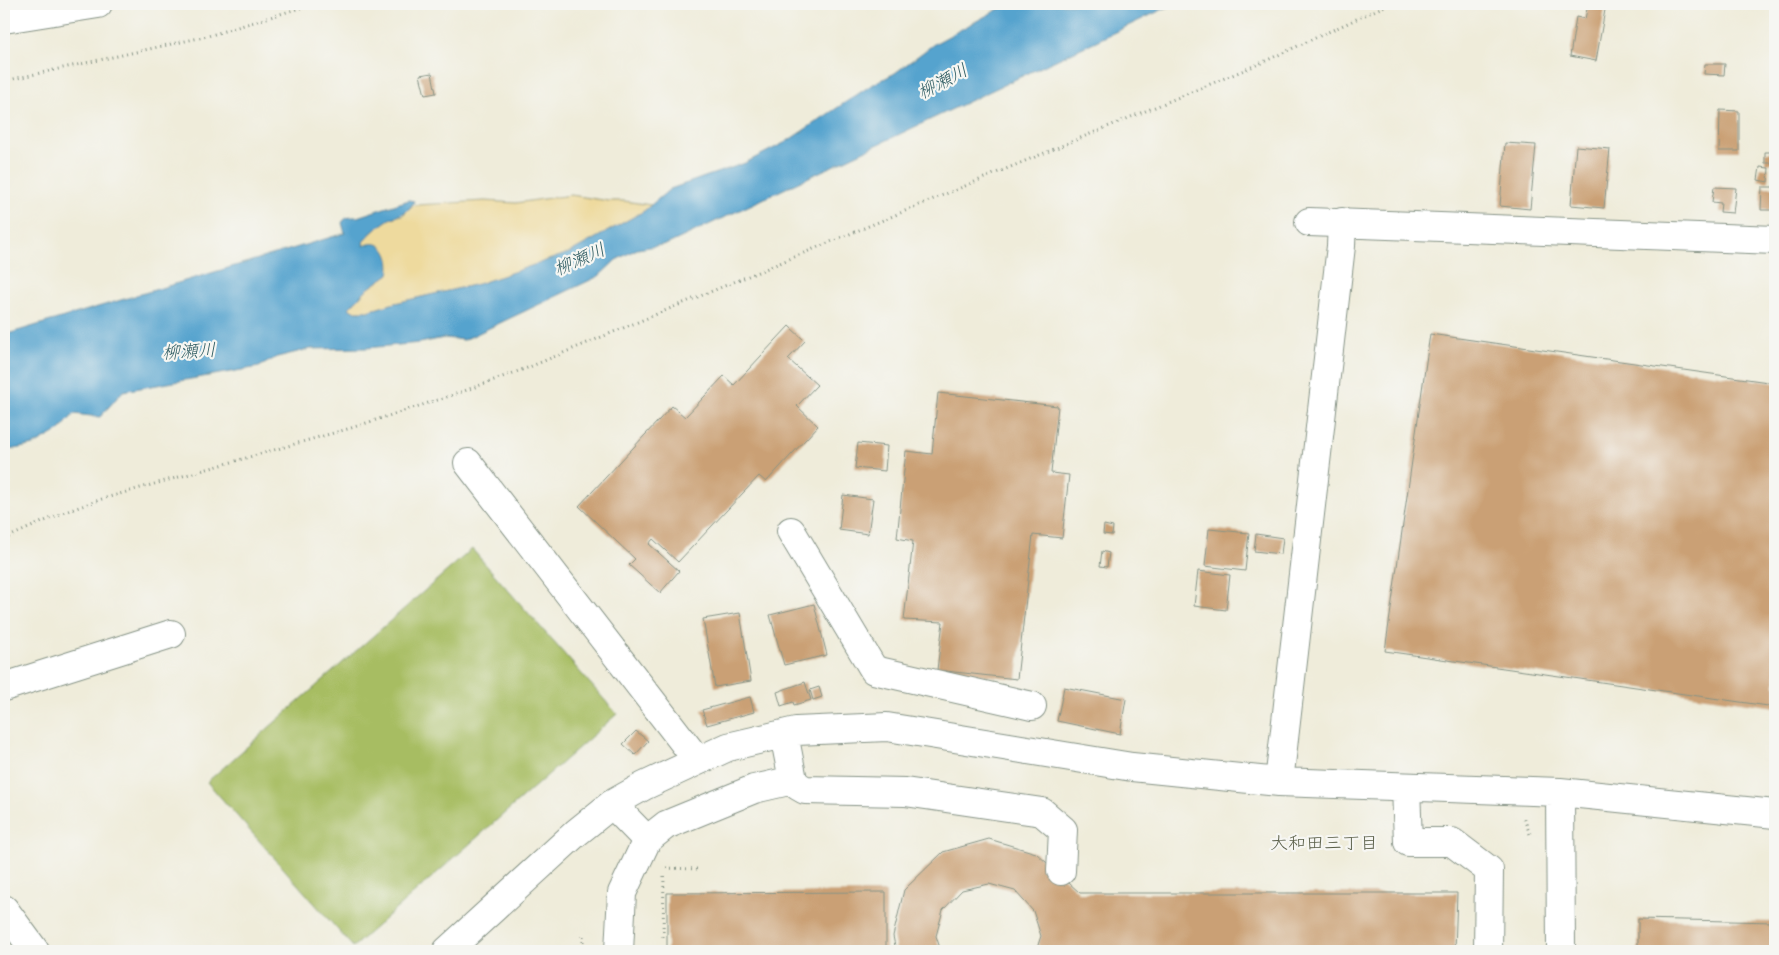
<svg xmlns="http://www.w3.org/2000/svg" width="1779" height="955" font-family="Mynerve,'Klee One',sans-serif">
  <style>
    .green { fill: #a7bd62; stroke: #637d4b }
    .sand { fill: #eeda9e; stroke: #868c69 }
    .water { fill: #54a3ce; stroke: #3a7081 }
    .building { fill: #caa074 }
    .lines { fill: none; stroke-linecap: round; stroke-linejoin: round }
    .minor-casing { stroke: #879487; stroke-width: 30 }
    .path { stroke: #879487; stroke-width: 3; stroke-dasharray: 1 4; stroke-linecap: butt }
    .minor { stroke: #fff; stroke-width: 28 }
    .labels { text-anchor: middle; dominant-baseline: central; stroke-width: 4.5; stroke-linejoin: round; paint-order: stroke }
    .water-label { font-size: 18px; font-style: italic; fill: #2f5c62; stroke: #f6f6f2 }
    .neighbourhood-label { font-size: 18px; fill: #5b604a; stroke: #f6f6f2 }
  </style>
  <rect width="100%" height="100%" fill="#f6f6f2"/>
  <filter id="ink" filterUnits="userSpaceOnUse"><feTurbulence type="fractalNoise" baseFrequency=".02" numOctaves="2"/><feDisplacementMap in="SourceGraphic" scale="10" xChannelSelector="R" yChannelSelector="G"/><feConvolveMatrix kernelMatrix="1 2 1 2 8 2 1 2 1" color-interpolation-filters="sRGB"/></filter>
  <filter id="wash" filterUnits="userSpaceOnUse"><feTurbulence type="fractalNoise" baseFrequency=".0096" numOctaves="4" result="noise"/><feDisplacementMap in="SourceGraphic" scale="20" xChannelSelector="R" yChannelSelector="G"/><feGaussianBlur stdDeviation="1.12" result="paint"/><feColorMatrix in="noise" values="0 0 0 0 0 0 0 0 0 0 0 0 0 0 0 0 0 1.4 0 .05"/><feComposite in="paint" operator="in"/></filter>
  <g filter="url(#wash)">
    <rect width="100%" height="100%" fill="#efecda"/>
    <path class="green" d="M472,549L617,714L353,947L207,782Z"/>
    <path class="sand" d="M571,195L609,201H624L651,205L644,211L569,253L478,284L395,303L368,311H353L349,308L366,290L389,274L364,246L363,242L372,232L390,218L403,215L412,206L417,205L485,201L516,203Z"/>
    <path class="water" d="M1008,4H1174L668,244L637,249L616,260L599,276L464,340L444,338L420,343L366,348L310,349L277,357L259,367L123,391L100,417L74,414L60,430L34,445L4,451V335L345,233L342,223C345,217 350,217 357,217L409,200L414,201C408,215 399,213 388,220C379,226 370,233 363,242L364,246C383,236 393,258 389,274L366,290L349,308L353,311H368L395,303L478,284L569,253L644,211L670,189L745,163L786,142L870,86L895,73L934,44Z"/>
    <g id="blocks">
      <path class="building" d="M1588,4H1606L1596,61L1570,56L1576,17L1585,19Z
        M1705,64H1725L1724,75L1704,74Z
        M432,73L436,93L425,95L420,75Z
        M1720,110L1739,111V151H1719Z
        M1505,143L1536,145L1530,209L1500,206Z
        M1576,146L1610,149L1604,208L1571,205Z
        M1765,152H1773L1772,163H1765Z
        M1760,167L1769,168L1768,182L1758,180Z
        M1714,187L1736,188L1733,213L1720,212L1721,203L1712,202Z
        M1762,187H1775L1774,210H1761Z
        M789,326L805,341L788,359L817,385L797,406L818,426L766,482L759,476L678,562L653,539L649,544L679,571L660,593L629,565L635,559L579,506L672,406L685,417L724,376L734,385Z
        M1430,334L1775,383V707L1385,651Z
        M938,393L1058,406L1051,473L1069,475L1062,538L1033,535L1017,679L937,670L943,622L904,620L913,541L897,538L906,451L932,454Z
        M858,443L887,446L885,471L855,468Z
        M843,495L873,499L868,534L839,530Z
        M1104,525L1113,527L1112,535L1103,534Z
        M1209,529L1249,533L1245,571L1205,566Z
        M1256,534L1283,538L1281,554L1254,551Z
        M1102,551L1109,553L1107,567L1100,566Z
        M1198,571L1230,575L1226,610L1194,606Z
        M814,604L827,655L784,665L770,615Z
        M740,613L751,681L715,687L703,619Z
        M805,682L811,700L794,705L793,702L781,706L777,692Z
        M819,687L822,697L813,700L810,690Z
        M1064,687L1126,699L1120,734L1057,721Z
        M750,697L754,712L707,725L702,710Z
        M636,731L648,741L635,755L623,744Z
        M989,839L1036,853L1080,893H1457L1455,951H1036L1041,936L1033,911L1015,891L989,884L962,890L943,910L936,936L941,951H896L893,936L904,890L943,852Z
        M886,892V951H667V893Z
        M1638,919L1775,922V951H1638Z"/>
    </g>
  </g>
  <g filter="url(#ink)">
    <use href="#blocks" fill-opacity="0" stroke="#879487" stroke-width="1"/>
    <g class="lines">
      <defs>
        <path id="minor" d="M4,19L98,4
          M1309,222L1775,240
          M468,463L698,761
          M791,531L874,670L1032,706
          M4,687L171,634
          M784,734L793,780
          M1279,782L1341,246L1342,222
          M1406,787L1408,842H1452L1489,870L1488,951
          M1560,792L1561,951
          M612,804L647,840
          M4,909L35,951
          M447,951L576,833L612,804L644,786L728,747L796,731L887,727L1132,767L1279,782L1560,792L1775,814
          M619,951L622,893L647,840L666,825L754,789L793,780L798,786L805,790L905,792L1042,812L1063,830L1061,871"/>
      </defs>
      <use href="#minor" class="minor-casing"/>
      <path class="path" d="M4,81L208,36L313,4
        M4,539L65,512L102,499L351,428L453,395L527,368L1261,63L1389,4
        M1524,819L1530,834
        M666,868L697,869
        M583,936V951
        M663,937L664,875"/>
      <use href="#minor" class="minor"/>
    </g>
  </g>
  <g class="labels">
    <g class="water-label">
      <text transform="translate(943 82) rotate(-28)">柳瀬川</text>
      <text transform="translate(580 260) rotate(-24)">柳瀬川</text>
      <text transform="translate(189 352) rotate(-3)">柳瀬川</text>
    </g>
    <g class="neighbourhood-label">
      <text x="1324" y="844">大和田三丁目</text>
    </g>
  </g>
  <rect width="1779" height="955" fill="none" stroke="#f6f6f2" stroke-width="20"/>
</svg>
